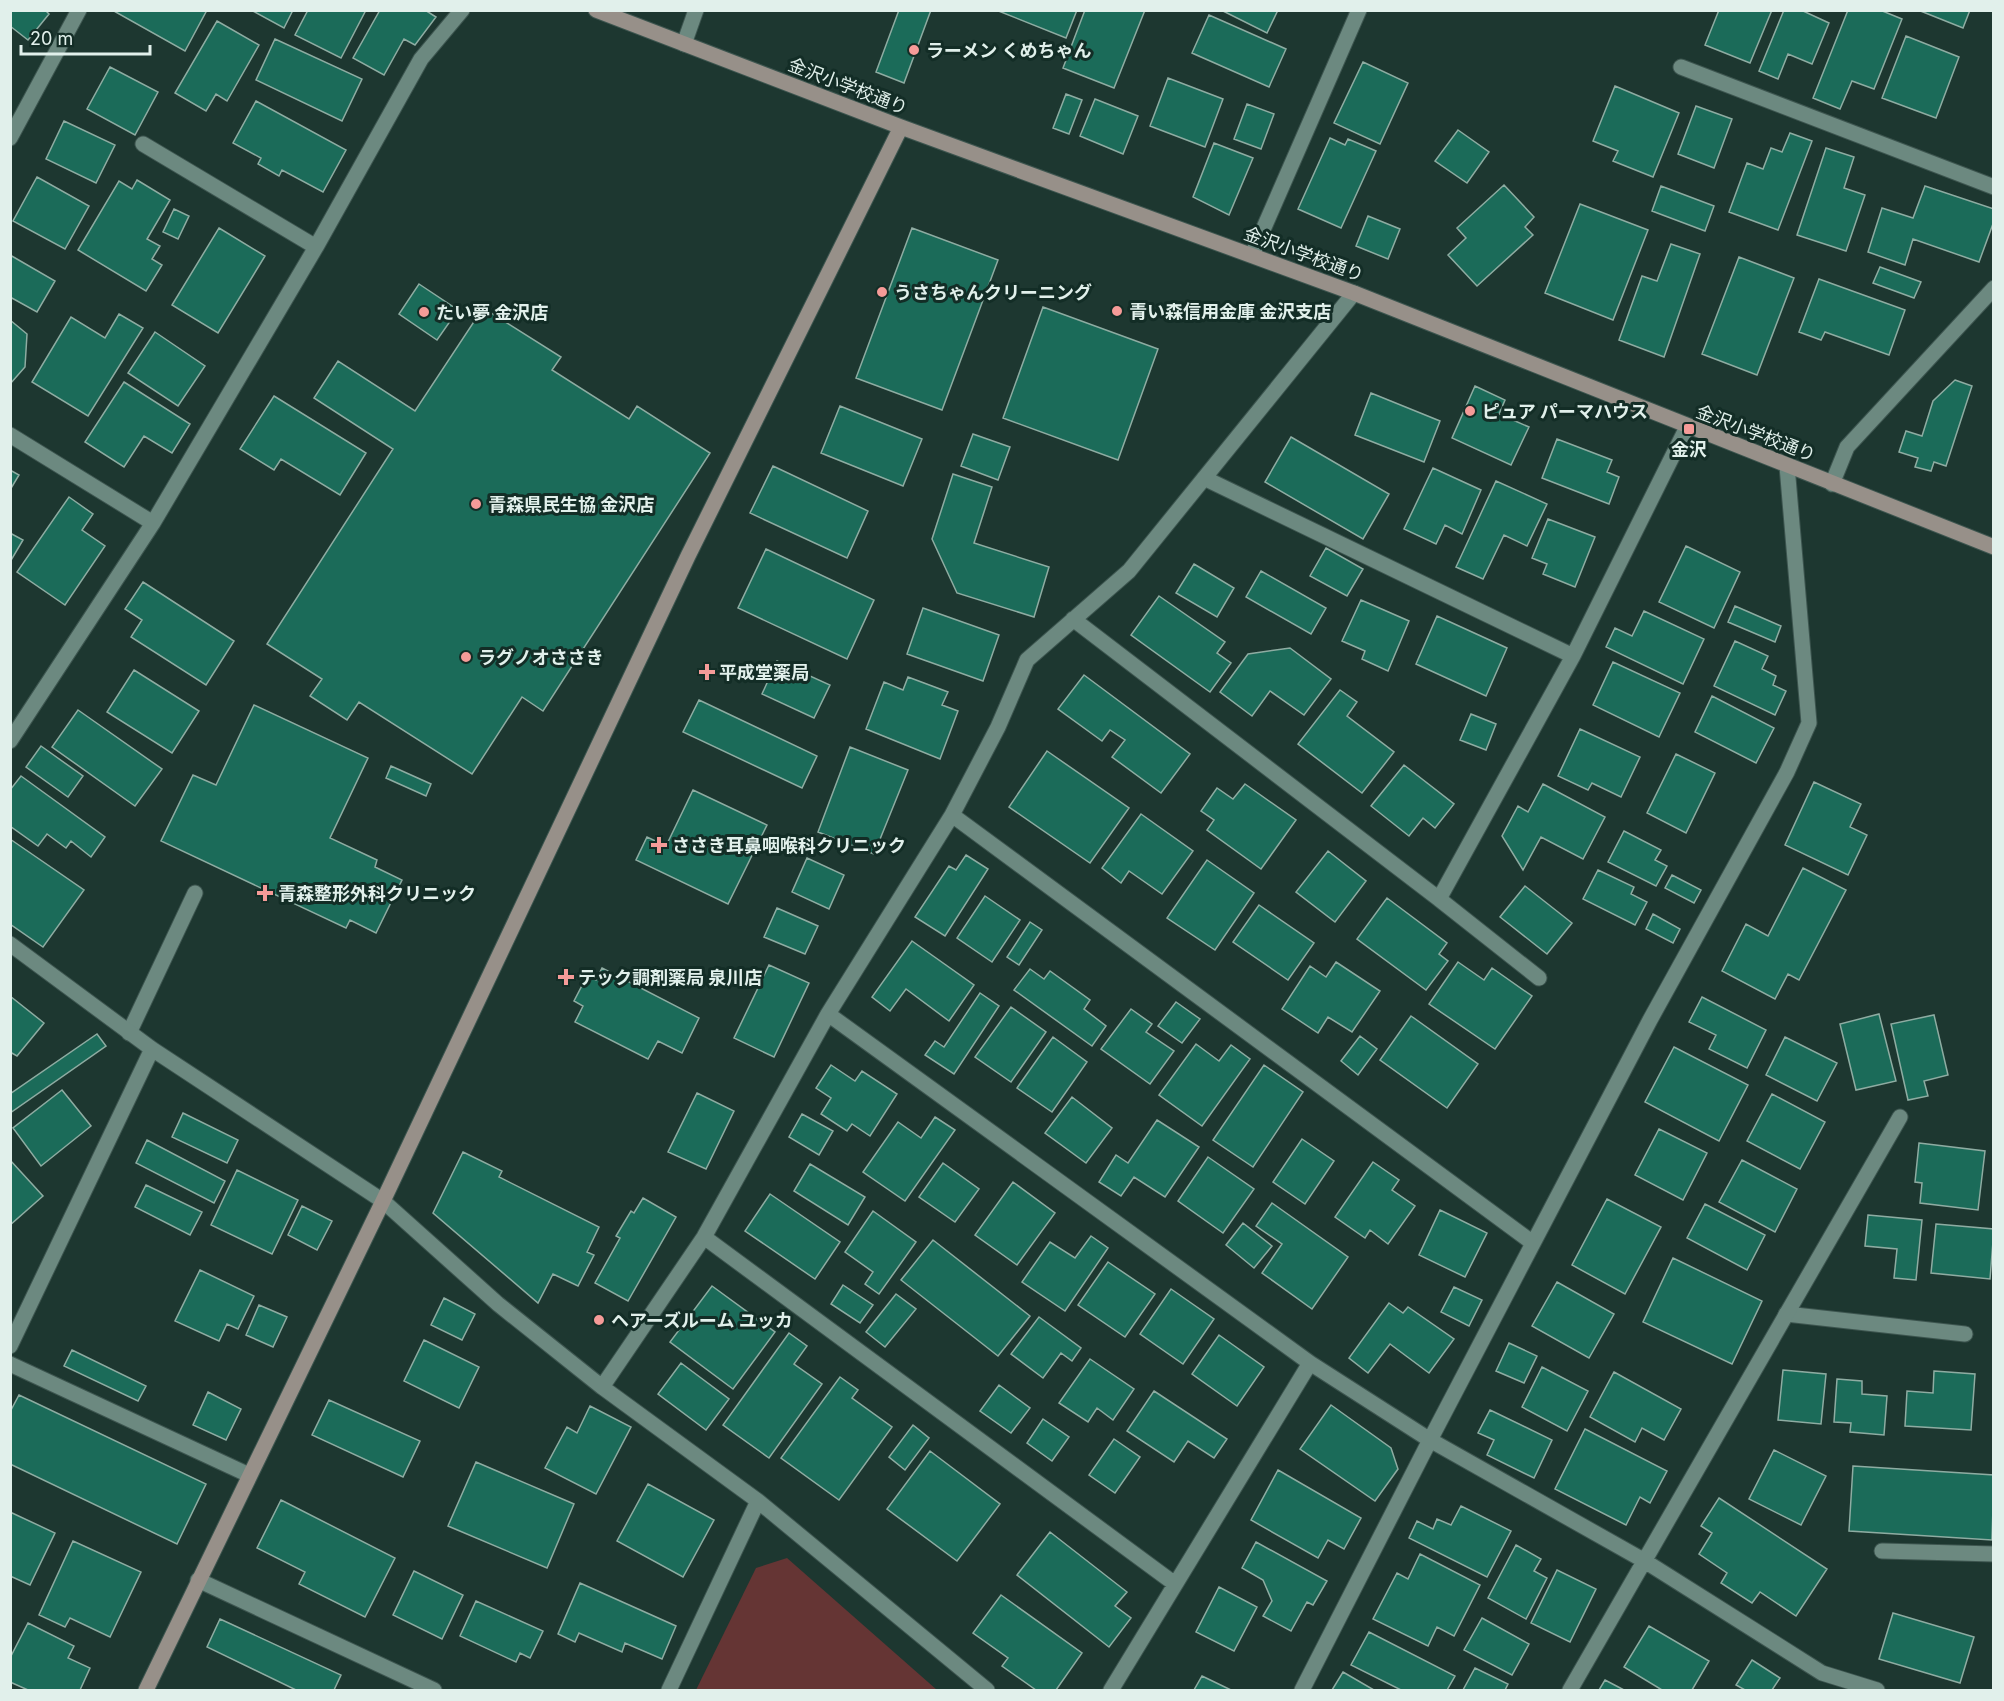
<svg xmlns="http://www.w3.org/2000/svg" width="2004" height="1701" font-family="Inter,'Noto Sans JP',sans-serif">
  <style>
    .park { fill: #653534 }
    .building { fill: #1b6b59; stroke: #8eaca2; stroke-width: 1.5 }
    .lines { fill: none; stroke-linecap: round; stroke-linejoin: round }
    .lane-casing { stroke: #3d554f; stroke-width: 17 }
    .street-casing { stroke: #3d554f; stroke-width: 17 }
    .secondary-casing { stroke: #3d554f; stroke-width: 17 }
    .lane { stroke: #6c8980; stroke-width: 15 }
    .street { stroke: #6c8980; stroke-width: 15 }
    .secondary { stroke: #979089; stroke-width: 15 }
    .poi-dot { fill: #f59b98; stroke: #132d26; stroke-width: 2 }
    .labels { text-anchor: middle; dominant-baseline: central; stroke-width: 6; stroke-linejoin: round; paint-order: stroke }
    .poi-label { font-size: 18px; font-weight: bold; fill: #e1f0eb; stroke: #132d26; text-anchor: start }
    .street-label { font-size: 18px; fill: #e1f0eb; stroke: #132d26 }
  </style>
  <rect width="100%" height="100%" fill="#1d3730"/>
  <path class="park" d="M787,1558L937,1690H696L756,1568Z"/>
  <path class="building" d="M10,10H45L49,14L28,40L10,26Z
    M112,10H207L185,51Z
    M251,10H293L284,28Z
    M308,10H366L341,58L295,35Z
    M380,10H425L436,17L415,45L404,39L384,75L353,58Z
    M899,10H931L904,83L876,72Z
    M996,10H1077L1066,38Z
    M1085,10H1145L1114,88L1063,68Z
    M1221,10H1278L1267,33Z
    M1719,10H1772L1750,63L1705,45Z
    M1784,10H1801L1829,23L1812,64L1788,54L1778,79L1759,71Z
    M1848,10H1880L1902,19L1874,89L1852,81L1840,109L1813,98Z
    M1918,10H1970L1963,28Z
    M1209,15L1286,49L1269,87L1192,53Z
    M217,21L259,45L227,101L216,94L206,111L175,93Z
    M1906,36L1959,57L1936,118L1882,98Z
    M275,39L362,79L342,121L256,80Z
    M1363,62L1408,83L1380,144L1334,123Z
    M110,67L158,92L135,135L87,109Z
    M1168,78L1223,99L1205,147L1150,126Z
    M1615,86L1679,113L1653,177L1613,161L1618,151L1593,141Z
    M1066,94L1082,100L1069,134L1053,128Z
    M1095,99L1138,116L1123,154L1080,136Z
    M256,101L346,150L323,192L282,170L279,176L258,164L261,158L233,143Z
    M1247,104L1274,114L1261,149L1234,139Z
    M1696,106L1732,119L1714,168L1678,154Z
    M64,121L115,145L96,183L46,159Z
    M1458,130L1489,152L1467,183L1435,161Z
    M1790,133L1812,141L1778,230L1729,212L1747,163L1763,169L1771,148L1782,152Z
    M1330,138L1345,145L1348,139L1376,151L1341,228L1298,209Z
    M1214,143L1253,158L1229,215L1193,197Z
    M1826,148L1854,157L1844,188L1865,195L1846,251L1797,235Z
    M37,177L89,206L65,249L13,221Z
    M137,180L170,200L147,239L160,246L152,259L162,265L146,291L78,250L119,181L132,189Z
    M1504,185L1534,217L1525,227L1533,235L1477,286L1448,255L1466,238L1457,228Z
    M1661,186L1714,206L1705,231L1652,211Z
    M1925,186L1994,209V221L1979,262L1913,239L1905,265L1868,252L1882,208L1913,218Z
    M1580,204L1648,230L1613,320L1545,293Z
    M174,209L189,216L178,239L163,232Z
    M1368,216L1400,229L1388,259L1356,246Z
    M219,228L265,256L218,333L172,305Z
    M912,228L998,260L942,410L856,378Z
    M1671,244L1700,254L1664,357L1619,340L1642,276L1657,281Z
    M10,255L55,281L37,312L10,297Z
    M1739,257L1794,278L1757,375L1702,354Z
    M1880,267L1921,282L1914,298L1873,283Z
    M1819,279L1905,310L1889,355L1825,332L1821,340L1799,332Z
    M419,284L458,310L437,340L399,314Z
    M1043,307L1158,349L1118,460L1003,418Z
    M483,308L561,357L552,370L629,419L637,406L710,453L543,711L522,697L472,774L359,702L347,720L310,696L322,679L267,644L393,449L314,398L338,361L415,411Z
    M119,314L143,328L88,416L32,382L71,317L105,338Z
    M10,320L27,334L25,367L10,384Z
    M155,332L205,366L178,406L128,373Z
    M1955,380L1972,386L1946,466L1934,462L1931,471L1915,467L1918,458L1899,452L1906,431L1922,436L1933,401Z
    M124,382L190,424L172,453L144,436L124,467L85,442Z
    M1475,386L1505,400L1499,414L1529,427L1511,465L1452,438Z
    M1371,393L1440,421L1424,462L1355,435Z
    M274,396L366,453L340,495L281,459L274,470L240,449Z
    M840,406L922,439L903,486L821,453Z
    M973,434L1010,447L998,480L961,466Z
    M1291,437L1389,494L1363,539L1265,482Z
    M1557,439L1612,460L1607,472L1619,477L1609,504L1542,478Z
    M773,466L868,511L847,558L750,513Z
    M1433,468L1481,490L1462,534L1445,525L1436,544L1404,529Z
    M10,470L19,475L10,490Z
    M953,474L992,487L974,543L1049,567L1034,617L957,593L932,539Z
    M1496,481L1547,504L1527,546L1504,535L1483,579L1456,567Z
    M69,497L93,514L82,530L105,546L65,605L17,572Z
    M1548,519L1595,537L1575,587L1543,574L1547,564L1532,558Z
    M10,533L23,540L10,562Z
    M1686,546L1740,572L1714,628L1659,602Z
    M1326,548L1363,569L1347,596L1310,576Z
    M766,549L874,600L847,659L738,608Z
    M1194,564L1234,588L1217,617L1176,593Z
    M1261,571L1326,608L1311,634L1246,597Z
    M143,582L234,641L206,685L131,637L142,620L125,609Z
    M1159,596L1225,642L1217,653L1231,663L1210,692L1131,635Z
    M1361,600L1409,621L1388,671L1362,659L1365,651L1342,641Z
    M1735,606L1781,626L1775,642L1728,622Z
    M923,608L999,635L983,681L907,654Z
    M1644,611L1704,639L1683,684L1606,647L1615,628L1632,636Z
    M1437,616L1507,648L1486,696L1416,664Z
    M1735,641L1768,656L1762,669L1776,676L1773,685L1786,691L1775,715L1714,686Z
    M1290,648L1331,679L1304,715L1270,691L1252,716L1220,692L1248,654Z
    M777,661L830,685L814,718L762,694Z
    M1613,662L1680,693L1659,737L1593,705Z
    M134,670L199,711L172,753L107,712Z
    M1084,675L1190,754L1161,793L1112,757L1125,740L1110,730L1102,741L1058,709Z
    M908,677L948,692L942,705L958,711L940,759L866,729L884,682L903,690Z
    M1340,690L1357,702L1347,716L1394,752L1362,793L1298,744Z
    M1712,696L1774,728L1756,763L1695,732Z
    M699,700L817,756L802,788L683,732Z
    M254,705L368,758L330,838L377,860L375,867L402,880L376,933L350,920L346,928L161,841L193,775L216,785Z
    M78,710L162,769L135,806L52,747Z
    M1471,714L1496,724L1486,750L1460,740Z
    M1580,729L1640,757L1621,797L1592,783L1588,790L1558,776Z
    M41,746L83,776L68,797L26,767Z
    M850,747L908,770L874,854L818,832Z
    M1047,751L1129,808L1090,863L1009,807Z
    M1676,754L1715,773L1686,833L1647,813Z
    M1404,765L1454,804L1435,828L1423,818L1409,836L1371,806Z
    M391,766L431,784L426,796L386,778Z
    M21,776L105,837L91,857L71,841L66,848L47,834L38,846L10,826V790Z
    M1814,782L1861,804L1850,827L1867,835L1848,875L1785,845Z
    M1245,784L1296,820L1261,869L1207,830L1214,820L1201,811L1217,788L1233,799Z
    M1543,784L1605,817L1583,859L1541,837L1523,870L1502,836L1518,806L1528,812Z
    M693,790L767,825L728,904L636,860L647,837L666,846Z
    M1141,814L1193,851L1162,894L1129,871L1121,883L1102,868Z
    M1624,831L1661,850L1655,860L1667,866L1656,886L1608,862Z
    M10,839L84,890L43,947L10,924Z
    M1328,851L1366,881L1335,922L1296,892Z
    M966,855L988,869L945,936L915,917L949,866L956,870Z
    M807,858L844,875L829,909L792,892Z
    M1207,860L1254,893L1215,950L1167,918Z
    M1803,868L1846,890L1799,980L1788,974L1775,999L1722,971L1746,924L1768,936Z
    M1598,870L1634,887L1631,894L1647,902L1635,925L1583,899Z
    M1672,875L1701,890L1694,903L1665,888Z
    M1525,886L1572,923L1547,954L1500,917Z
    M985,896L1020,920L992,962L957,938Z
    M1387,898L1447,943L1439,954L1448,961L1426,990L1357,939Z
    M1259,905L1314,943L1288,980L1233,942Z
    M777,908L818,926L805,954L764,937Z
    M1653,914L1680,929L1673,943L1646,929Z
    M1030,922L1042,930L1019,965L1007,957Z
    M912,941L974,985L949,1021L906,989L890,1011L872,997Z
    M1336,962L1380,991L1352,1032L1328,1017L1318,1033L1282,1009L1310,966L1326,977Z
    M1458,962L1484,980L1492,968L1532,996L1495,1049L1429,1004Z
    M769,965L809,983L774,1057L734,1038Z
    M602,968L699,1018L682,1053L658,1041L648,1059L575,1022L583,1006L574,1001L587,976L596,980Z
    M1030,969L1044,979L1050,971L1090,1000L1084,1009L1106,1026L1092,1046L1014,990Z
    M980,993L999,1006L954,1074L925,1055L935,1041L944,1047Z
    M10,996L44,1023L17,1056L10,1052Z
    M1702,997L1766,1030L1747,1068L1709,1049L1716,1035L1689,1022Z
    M1176,1002L1200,1019L1182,1043L1158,1026Z
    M1011,1007L1046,1032L1011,1082L975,1057Z
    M1131,1009L1152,1024L1146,1032L1174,1051L1150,1084L1101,1049Z
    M1879,1014L1896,1081L1856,1090L1840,1024Z
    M1934,1015L1948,1075L1924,1081L1928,1096L1908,1100L1891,1024Z
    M1411,1016L1478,1064L1447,1108L1380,1060Z
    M97,1034L106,1046L10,1113V1094Z
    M1360,1036L1377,1049L1358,1075L1341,1061Z
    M1053,1037L1087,1062L1052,1112L1017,1088Z
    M1785,1037L1837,1063L1817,1101L1766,1075Z
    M1196,1044L1219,1061L1231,1045L1250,1059L1202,1126L1159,1095Z
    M1674,1047L1748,1085L1719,1141L1645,1102Z
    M831,1065L855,1081L862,1071L897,1094L870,1136L852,1124L847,1131L821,1114L831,1098L816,1088Z
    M1264,1065L1303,1092L1253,1167L1213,1140Z
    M62,1090L91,1126L41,1166L13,1128Z
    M697,1093L734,1111L706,1169L668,1152Z
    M1772,1094L1825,1122L1800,1169L1747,1141Z
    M1072,1097L1112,1128L1086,1163L1045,1133Z
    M183,1113L238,1140L227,1163L172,1137Z
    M802,1114L833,1131L819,1155L789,1137Z
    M935,1117L955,1130L905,1201L863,1172L898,1122L921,1138Z
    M1157,1120L1199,1147L1165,1197L1134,1177L1121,1196L1099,1182L1116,1155L1128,1163Z
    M1659,1129L1707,1153L1683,1200L1635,1175Z
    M1302,1139L1334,1161L1305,1204L1273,1182Z
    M147,1140L225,1181L214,1203L136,1163Z
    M1919,1143L1985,1151L1978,1210L1920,1203L1922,1183L1915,1182Z
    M463,1152L502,1171L499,1177L599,1227L587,1252L594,1255L578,1286L553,1274L538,1303L433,1213Z
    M1208,1157L1254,1189L1223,1233L1178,1201Z
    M10,1160L43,1196L10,1225Z
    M1742,1160L1797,1189L1775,1232L1719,1202Z
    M1373,1162L1399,1180L1392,1190L1415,1206L1388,1244L1370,1230L1365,1238L1335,1217Z
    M943,1163L979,1189L955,1222L919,1197Z
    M810,1164L865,1197L848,1225L794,1191Z
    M237,1170L298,1200L272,1254L211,1225Z
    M1013,1182L1055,1213L1017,1265L975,1235Z
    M146,1185L202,1212L190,1235L135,1207Z
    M770,1194L840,1242L815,1279L745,1231Z
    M643,1198L676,1217L628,1301L595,1283L620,1238L616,1236L631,1211L634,1213Z
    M1607,1199L1661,1227L1625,1294L1572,1265Z
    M1272,1203L1348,1257L1312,1309L1262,1273L1282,1244L1256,1226Z
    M1705,1204L1765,1235L1747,1270L1687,1238Z
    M302,1206L332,1221L317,1250L288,1235Z
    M1440,1210L1487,1233L1465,1277L1419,1255Z
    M873,1211L916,1242L879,1294L865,1284L873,1272L845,1252Z
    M1868,1215L1922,1220L1916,1280L1894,1278L1897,1249L1865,1246Z
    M1243,1223L1272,1246L1254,1268L1226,1245Z
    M1936,1224L1994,1229L1990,1279L1931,1273Z
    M1091,1236L1108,1248L1065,1311L1022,1282L1050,1242L1075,1258Z
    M933,1240L1030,1316L998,1356L901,1280Z
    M1673,1258L1762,1301L1732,1364L1643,1322Z
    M1108,1262L1155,1294L1125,1337L1078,1305Z
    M200,1270L254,1296L238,1329L227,1324L219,1341L175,1321Z
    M1557,1282L1614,1314L1589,1358L1532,1326Z
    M843,1285L873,1305L860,1323L831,1304Z
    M712,1286L775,1332L733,1389L670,1342Z
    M1454,1287L1482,1300L1469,1326L1441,1312Z
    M1171,1289L1214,1319L1183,1364L1140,1334Z
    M896,1294L916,1309L885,1347L866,1332Z
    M444,1298L475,1314L462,1340L431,1325Z
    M1389,1303L1403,1313L1408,1307L1454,1339L1429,1373L1390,1344L1368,1373L1349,1358Z
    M259,1305L287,1317L273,1347L246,1335Z
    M1039,1317L1081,1348L1072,1361L1061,1353L1043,1378L1011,1354Z
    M789,1333L807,1346L794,1364L822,1384L769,1458L723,1425Z
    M1219,1335L1264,1367L1237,1406L1192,1374Z
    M424,1340L479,1367L459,1408L404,1381Z
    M1509,1343L1537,1356L1524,1383L1496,1371Z
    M72,1350L146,1386L138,1401L64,1366Z
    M1090,1359L1134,1389L1113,1420L1097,1408L1088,1422L1059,1403Z
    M681,1363L729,1399L706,1430L658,1394Z
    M1542,1367L1588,1391L1567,1431L1522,1407Z
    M1783,1370L1826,1374L1821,1424L1778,1420Z
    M1934,1371L1975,1374L1971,1430L1905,1426L1907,1391L1933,1393Z
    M1614,1372L1681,1409L1664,1440L1642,1428L1635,1442L1590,1417Z
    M840,1377L858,1390L852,1398L892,1427L839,1500L781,1458Z
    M1837,1379L1862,1381V1394L1887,1396L1884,1435L1850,1432L1851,1423L1834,1422Z
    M999,1385L1030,1408L1011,1433L980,1411Z
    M1154,1391L1227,1439L1214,1458L1188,1441L1174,1462L1127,1431Z
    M208,1392L241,1409L226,1440L193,1425Z
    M19,1395L206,1484L177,1544L10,1464V1412Z
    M329,1400L420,1441L403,1477L312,1435Z
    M1331,1405L1391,1448L1398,1469L1375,1501L1300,1449Z
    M590,1406L631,1427L596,1494L545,1468L567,1427L577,1433Z
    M1490,1410L1552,1440L1534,1478L1487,1455L1494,1440L1478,1433Z
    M1043,1419L1069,1437L1052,1461L1027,1443Z
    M913,1425L929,1438L905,1470L889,1457Z
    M1585,1429L1667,1471L1650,1503L1640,1497L1626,1525L1555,1489Z
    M1114,1439L1140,1457L1115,1493L1089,1475Z
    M1774,1450L1826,1476L1801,1525L1749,1499Z
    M930,1451L1000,1504L957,1561L887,1509Z
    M476,1462L574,1504L547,1568L448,1526Z
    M1853,1466L1994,1475L1992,1540L1849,1531Z
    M1278,1470L1361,1518L1344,1549L1328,1540L1318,1558L1251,1520Z
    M648,1484L714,1520L683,1577L617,1541Z
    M1719,1498L1827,1569L1796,1616L1760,1592L1752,1603L1721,1583L1727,1573L1699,1554L1712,1533L1701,1526Z
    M281,1500L395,1558L365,1617L299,1584L305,1572L257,1548Z
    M1461,1506L1511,1531L1487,1577L1409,1538L1417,1521L1433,1529L1437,1519L1451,1525Z
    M10,1512L55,1533L30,1585L10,1576Z
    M1050,1532L1127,1592L1115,1606L1131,1618L1109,1647L1017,1575Z
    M73,1541L141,1572L110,1637L70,1618L65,1627L39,1615Z
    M1256,1542L1327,1581L1313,1605L1307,1602L1291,1631L1263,1616L1272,1601L1263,1580L1242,1568Z
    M1516,1545L1541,1559L1534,1571L1547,1578L1526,1619L1488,1598Z
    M1420,1554L1480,1585L1454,1636L1437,1627L1428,1646L1373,1619L1397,1573L1408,1579Z
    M1557,1570L1596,1589L1570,1642L1531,1623Z
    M414,1571L463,1595L442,1639L393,1615Z
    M580,1583L676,1626L662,1659L625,1643L622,1652L579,1633L575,1642L558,1634Z
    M1219,1587L1257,1607L1234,1651L1196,1632Z
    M1001,1595L1082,1653L1056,1690H1036L1002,1666L1008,1658L973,1633Z
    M476,1601L543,1631L530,1658L520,1653L516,1662L460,1636Z
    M1893,1613L1974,1637L1960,1683L1879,1659Z
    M1482,1618L1529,1644L1512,1675L1464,1650Z
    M220,1619L341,1675L334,1690H296L207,1647Z
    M28,1623L74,1646L68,1658L90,1668L80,1690H28L10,1682V1658Z
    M1649,1626L1709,1661L1692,1690H1662L1624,1667Z
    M1369,1632L1455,1676L1447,1690H1401L1351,1665Z
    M1752,1660L1780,1678L1772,1690H1745L1736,1685Z
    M1475,1668L1508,1684L1505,1690H1463Z
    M1343,1672L1374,1690H1332Z
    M1202,1676L1231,1690H1194Z
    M1605,1680L1624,1690H1599Z"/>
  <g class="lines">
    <defs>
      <path id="lane" d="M129,1033L195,893
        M1786,1314L1965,1334
        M1882,1551L1994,1554"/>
      <path id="street" d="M684,44L696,10
        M1681,67L1994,187
        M10,138L79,10
        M143,144L316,247
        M1252,255L1359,10
        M10,435L153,523
        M1204,478L1573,656
        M1832,484L1847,447L1994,288
        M1073,619L1439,899L1573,656L1687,427
        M10,741L153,523L316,247L421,59L462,10
        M952,815L1533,1243
        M1439,899L1539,978
        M10,944L152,1049L383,1201L498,1304L602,1387L758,1501L987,1690
        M828,1014L1310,1363L1430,1440L1643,1560L1822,1673L1877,1690
        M704,1237L1175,1584
        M10,1346L152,1049
        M10,1364L249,1475
        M602,1387L704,1237L828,1014L952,815L998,727L1027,660L1129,571L1354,293
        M198,1580L434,1690
        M669,1690L758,1501
        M1111,1690L1310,1363
        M1302,1690L1430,1440L1650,1020L1787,772L1809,723L1787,466
        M1570,1690L1900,1117"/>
      <path id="secondary" d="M596,10L901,127L1354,293L1994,547
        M146,1690L383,1201L688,556L901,127"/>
    </defs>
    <use href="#lane" class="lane-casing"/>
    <use href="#street" class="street-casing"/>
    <use href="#secondary" class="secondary-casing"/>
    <use href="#lane" class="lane"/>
    <use href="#street" class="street"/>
    <use href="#secondary" class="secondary"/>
  </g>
  <g class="poi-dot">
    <circle cx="914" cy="50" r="6"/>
    <circle cx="882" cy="292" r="6"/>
    <circle cx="1117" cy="311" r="6"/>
    <circle cx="424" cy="312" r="6"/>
    <circle cx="1470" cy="411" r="6"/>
    <rect x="1683" y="423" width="12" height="12" rx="3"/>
    <circle cx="476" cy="504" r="6"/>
    <circle cx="466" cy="657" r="6"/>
    <path d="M704 663h6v6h6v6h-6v6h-6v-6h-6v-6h6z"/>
    <path d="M656 836h6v6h6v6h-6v6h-6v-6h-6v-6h6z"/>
    <path d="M262 884h6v6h6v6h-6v6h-6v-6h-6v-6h6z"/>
    <path d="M563 968h6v6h6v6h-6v6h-6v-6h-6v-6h6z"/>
    <circle cx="599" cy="1320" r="6"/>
  </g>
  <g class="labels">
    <g class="poi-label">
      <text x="926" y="50">ラーメン くめちゃん</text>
      <text x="894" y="292">うさちゃんクリーニング</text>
      <text x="1129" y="311">青い森信用金庫 金沢支店</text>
      <text x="436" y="312">たい夢 金沢店</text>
      <text x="1482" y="411">ピュア パーマハウス</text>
      <text x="1689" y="449" text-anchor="middle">金沢</text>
      <text x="488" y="504">青森県民生協 金沢店</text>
      <text x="478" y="657">ラグノオささき</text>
      <text x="719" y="672">平成堂薬局</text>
      <text x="672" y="845">ささき耳鼻咽喉科クリニック</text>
      <text x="278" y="893">青森整形外科クリニック</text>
      <text x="578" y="977">テック調剤薬局 泉川店</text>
      <text x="611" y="1320">ヘアーズルーム ユッカ</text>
    </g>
    <g class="street-label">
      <text transform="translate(848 86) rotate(21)">金沢小学校通り</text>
      <text transform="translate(1304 254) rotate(20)">金沢小学校通り</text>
      <text transform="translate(1756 433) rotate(21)">金沢小学校通り</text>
    </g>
  </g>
  <rect width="2004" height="1701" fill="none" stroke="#e1f0eb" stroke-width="24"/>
  <path d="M21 45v9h129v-9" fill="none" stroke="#e1f0eb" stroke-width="3"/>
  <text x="30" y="45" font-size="18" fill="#e1f0eb" stroke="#132d26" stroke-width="4.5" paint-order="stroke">20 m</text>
</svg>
